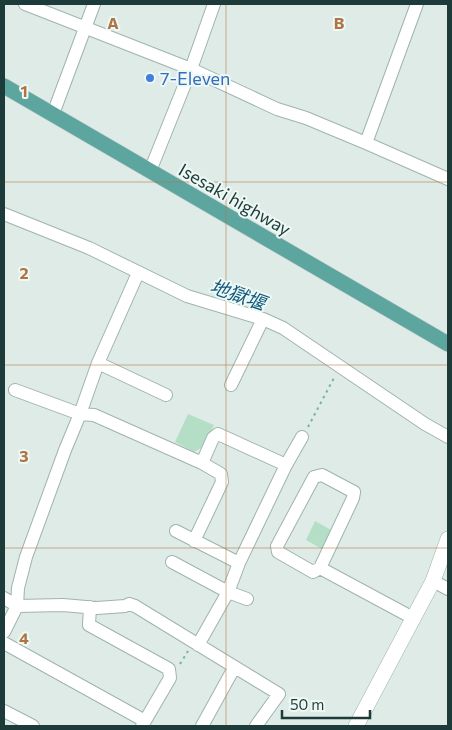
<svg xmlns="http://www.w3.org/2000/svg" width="452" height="730" font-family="Commissioner,'Noto Sans JP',sans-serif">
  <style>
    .green { fill: #b4dfc6 }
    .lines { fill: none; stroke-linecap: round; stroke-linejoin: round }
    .minor-casing { stroke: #a0b3af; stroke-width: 14 }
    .tertiary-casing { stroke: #a0b3af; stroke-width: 16 }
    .primary-casing { stroke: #c0c8c8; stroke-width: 16 }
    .path { stroke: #7ab2aa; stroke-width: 2; stroke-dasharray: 2.5 4; stroke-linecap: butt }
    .minor { stroke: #fff; stroke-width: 12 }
    .tertiary { stroke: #fff; stroke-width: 15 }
    .primary { stroke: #5da69f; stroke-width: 15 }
    .grid { fill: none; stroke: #b07443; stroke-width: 1; stroke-opacity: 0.55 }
    .shop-dot { fill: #3f7fe0; stroke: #eef8f4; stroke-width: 2 }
    .labels { text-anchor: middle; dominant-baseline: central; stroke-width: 4; stroke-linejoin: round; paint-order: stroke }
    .shop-label { font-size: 18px; fill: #366cbe; stroke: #eef8f4; text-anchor: start }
    .street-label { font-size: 18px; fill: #1d3c39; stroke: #eef8f4 }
    .water-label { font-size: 19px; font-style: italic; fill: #125a7e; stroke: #eef8f4 }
    .grid-label { font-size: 16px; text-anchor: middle; font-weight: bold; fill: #b07443; stroke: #eef8f4; stroke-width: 4; stroke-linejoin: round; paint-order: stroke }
  </style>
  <rect width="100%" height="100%" fill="#deebe7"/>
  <path class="green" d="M188,414L214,425L203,447L194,452L175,442Z
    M315,521L333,531L324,550L306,540Z"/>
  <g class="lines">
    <defs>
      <path id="minor" d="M25,4L191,69L277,109L306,118L366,143L448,179
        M53,114L94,4
        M366,143L417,4
        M150,171L191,69L214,4
        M4,214L89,248L187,296L263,319L283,328L425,424L448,437
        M98,363L166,395
        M231,385L263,319
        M15,390L80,414L94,415L202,463L221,474L222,482L194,541
        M202,463L213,438L218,434L286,465
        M176,531L239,563
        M172,562L228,592L247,599
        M320,568L353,498L354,492L322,475L314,477L277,546L278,552L313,572L320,568L413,618
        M433,581L448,589
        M4,598L17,606L63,605L97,608L125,606L129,604L135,606L279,694L256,726
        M90,607L89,625L169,669L170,678L142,726
        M4,632L17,606L18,588L26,557L65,450L80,414L98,363L138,273
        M4,643L145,721
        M198,645L228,592L239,563L286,465L302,437
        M4,711L33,726
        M202,726L234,668"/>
      <path id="tertiary" d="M356,726L433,581L448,539"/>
      <path id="primary" d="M4,86L448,344"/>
    </defs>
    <use href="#minor" class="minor-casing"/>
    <use href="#tertiary" class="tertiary-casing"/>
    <use href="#primary" class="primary-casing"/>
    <path class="path" d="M308,427L335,376
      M180,664L188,651"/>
    <use href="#minor" class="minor"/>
    <use href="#tertiary" class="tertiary"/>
    <use href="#primary" class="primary"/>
  </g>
  <path class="grid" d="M226,4V726M4,182H448M4,365H448M4,548H448"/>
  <circle class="shop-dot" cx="150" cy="78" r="5"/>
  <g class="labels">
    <g class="shop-label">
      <text x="160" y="78">7-Eleven</text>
    </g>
    <g class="street-label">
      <text transform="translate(235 199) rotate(30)">Isesaki highway</text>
    </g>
    <g class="water-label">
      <text transform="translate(238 294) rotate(19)">地獄堰</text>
    </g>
  </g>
  <g class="grid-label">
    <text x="113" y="29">A</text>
    <text x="339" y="29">B</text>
    <text x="24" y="97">1</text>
    <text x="24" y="279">2</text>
    <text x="24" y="462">3</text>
    <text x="24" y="644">4</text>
  </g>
  <rect width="452" height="730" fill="none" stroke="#1d3c39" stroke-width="10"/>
  <path d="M282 710v8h88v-8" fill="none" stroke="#1d3c39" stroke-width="2.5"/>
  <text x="290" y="710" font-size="15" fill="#1d3c39" stroke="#eef8f4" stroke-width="4" paint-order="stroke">50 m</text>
</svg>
